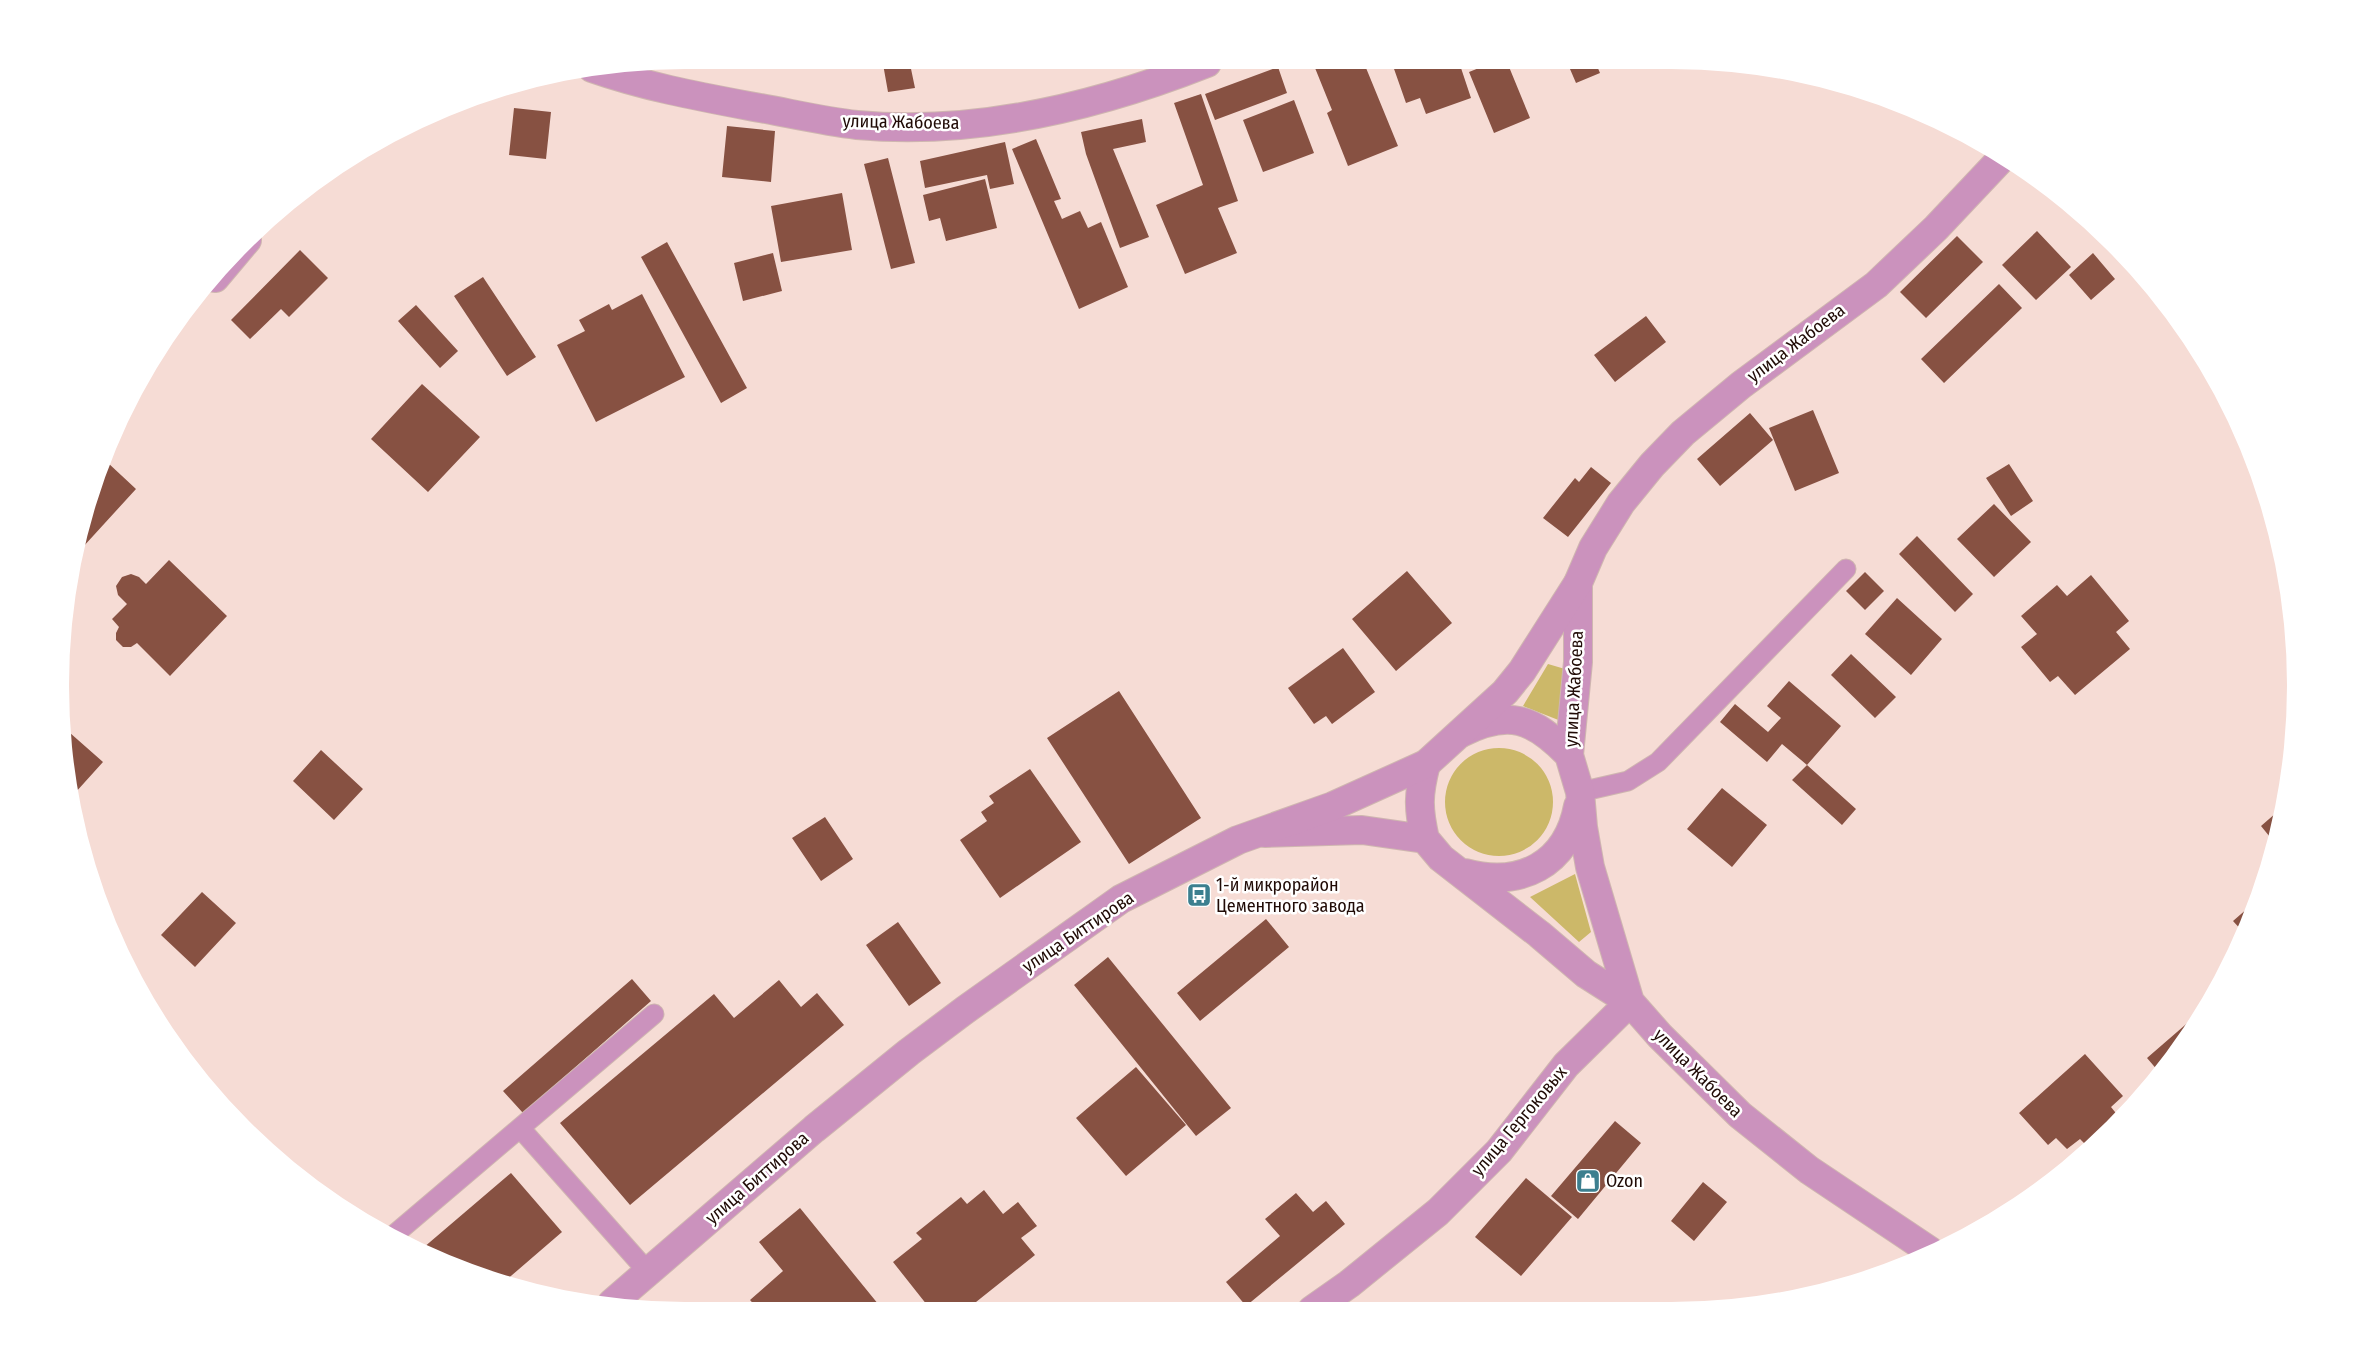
<svg xmlns="http://www.w3.org/2000/svg" width="2356" height="1371" font-family="'Fira Sans Condensed',sans-serif">
  <style>
    .green { fill: #ccb869 }
    .building { fill: #875142 }
    .lines { fill: none; stroke-linecap: round; stroke-linejoin: round }
    .service-casing { stroke: #cfb6b0; stroke-width: 21 }
    .minor-casing { stroke: #cfb6b0; stroke-width: 30 }
    .tertiary-casing { stroke: #cfb6b0; stroke-width: 30 }
    .service { stroke: #cb92bd; stroke-width: 19 }
    .minor { stroke: #cb92bd; stroke-width: 28 }
    .tertiary { stroke: #cb92bd; stroke-width: 28 }
    .labels { text-anchor: middle; dominant-baseline: central; stroke-width: 5; stroke-linejoin: round; paint-order: stroke }
    .street-label { font-size: 18px; fill: #200b06; stroke: #fff }
    .poi-label { font-size: 18px; fill: #200b06; stroke: #fff; text-anchor: start }
  </style>
  <rect width="100%" height="100%" fill="#f6dcd5"/>
  <path class="green" d="M1548,664L1565,669L1561,721L1523,706Z
    M1445 802a54 54 0 1 1 108 0a54 54 0 1 1-108 0Z
    M1575,874L1591,932L1579,942L1530,897Z"/>
  <path class="building" d="M1403,62H1459L1471,98L1426,114L1420,98L1406,103L1393,66Z
    M1494,62H1507L1530,118L1494,133L1469,72Z
    M1567,62H1606L1597,66L1600,73L1576,83Z
    M1313,63H1364L1398,146L1348,166L1327,113L1332,110Z
    M883,64H910L915,88L888,92Z
    M1278,67L1287,93L1215,120L1205,94Z
    M1201,94L1238,201L1218,208L1237,253L1185,274L1156,205L1203,185L1174,103Z
    M1294,100L1314,153L1263,172L1243,120Z
    M514,108L551,112L546,159L509,155Z
    M1142,119L1146,142L1113,149L1149,237L1120,248L1086,154L1081,132Z
    M727,126L775,131L771,182L722,177Z
    M1036,139L1061,199L1054,201L1062,219L1080,211L1088,228L1101,222L1128,287L1079,309L1012,149Z
    M1005,142L1014,184L990,189L987,175L925,188L920,161Z
    M888,158L915,263L891,269L864,164Z
    M985,179L997,228L946,241L940,218L929,221L923,195Z
    M842,193L852,250L781,262L771,206Z
    M2037,231L2071,267L2036,300L2002,265Z
    M1957,236L1983,262L1926,318L1900,292Z
    M667,242L747,388L721,403L641,257Z
    M300,250L328,278L289,317L281,309L250,339L231,320Z
    M773,253L782,291L743,301L734,263Z
    M2093,253L2115,279L2091,300L2069,275Z
    M483,277L536,357L507,376L454,296Z
    M1999,284L2022,308L1944,383L1921,359Z
    M642,294L685,377L596,422L557,345L585,331L579,320L609,304L612,310Z
    M416,305L458,351L440,368L398,321Z
    M1646,316L1666,342L1615,382L1594,355Z
    M422,384L480,437L428,492L371,439Z
    M1813,410L1839,473L1795,491L1769,428Z
    M1750,413L1773,440L1720,486L1697,459Z
    M107,462L136,489L83,547L78,542L81,523L103,467Z
    M2009,464L2033,501L2011,516L1986,478Z
    M1591,467L1611,483L1568,537L1543,518L1575,478L1579,482Z
    M1994,504L2031,542L1994,577L1957,539Z
    M1917,536L1973,594L1955,612L1899,554Z
    M169,560L227,616L170,676L137,643L131,647H123L116,640V633L119,627L112,619L127,604L118,595L116,586L122,577L131,574L139,577L146,584Z
    M1407,571L1452,623L1396,671L1352,619Z
    M1865,572L1884,591L1865,610L1846,591Z
    M2091,575L2129,621L2116,632L2130,649L2075,695L2058,676L2050,682L2021,647L2037,634L2021,616L2057,585L2067,596Z
    M1897,598L1942,639L1911,675L1865,634Z
    M1343,648L1375,692L1332,724L1326,716L1314,724L1288,688Z
    M1851,654L1896,697L1875,718L1831,675Z
    M1789,681L1841,726L1807,765L1782,744L1767,762L1720,722L1735,704L1768,732L1781,718L1767,706Z
    M1119,691L1201,818L1129,864L1047,738Z
    M61,725L103,762L75,793L61,726Z
    M321,750L363,789L334,820L293,781Z
    M1807,765L1856,809L1842,825L1792,780Z
    M1030,769L1081,842L1000,898L960,840L987,821L981,812L994,803L989,796Z
    M1722,788L1767,825L1732,867L1687,829Z
    M2284,806V807L2274,842L2261,826Z
    M825,817L853,859L821,881L792,838Z
    M202,892L236,923L195,967L161,935Z
    M2256,901L2248,925L2244,933L2233,921Z
    M1266,919L1289,947L1200,1021L1177,993Z
    M898,922L941,983L909,1006L866,945Z
    M1108,957L1231,1108L1196,1136L1074,985Z
    M632,979L651,1001L523,1113L503,1091Z
    M779,980L801,1007L817,993L844,1025L630,1205L560,1123L714,994L734,1018Z
    M2192,1019L2196,1023L2191,1033L2159,1072L2147,1058Z
    M2085,1054L2123,1096L2111,1107L2119,1117L2087,1146L2080,1139L2067,1149L2056,1138L2048,1145L2019,1113Z
    M1136,1067L1186,1125L1126,1176L1076,1118Z
    M1615,1121L1641,1143L1578,1219L1551,1196Z
    M511,1173L562,1232L504,1282L484,1278L423,1248Z
    M1526,1178L1572,1217L1521,1276L1475,1237Z
    M1703,1182L1727,1202L1694,1241L1671,1221Z
    M984,1190L1003,1214L1018,1202L1037,1226L1021,1238L1035,1255L966,1310H931L893,1262L922,1239L916,1233L961,1197L967,1204Z
    M1296,1193L1313,1212L1326,1201L1345,1224L1246,1306L1226,1282L1280,1236L1265,1219Z
    M800,1208L883,1310H759L750,1300L783,1271L759,1242Z"/>
  <g class="lines">
    <defs>
      <path id="service" d="M1580,792L1628,781L1658,762L1846,569
        M521,1129L648,1272
        M395,1234L654,1014"/>
      <path id="minor" d="M1578,583V662L1569,755L1580,792L1583,827L1590,867L1630,1002L1660,1036L1740,1115L1809,1170L1930,1251
        M1461,733C1509,709 1533,718 1569,755
        M1265,833L1362,830L1425,839L1441,858L1539,934L1586,974L1630,1002
        M1425,839C1418,808 1418,795 1426,764
        M1465,873C1520,888 1567,865 1578,806
        M1312,1310L1349,1284L1438,1212L1499,1151L1566,1065L1630,1002"/>
      <path id="tertiary" d="M592,68C643,86 696,96 749,106C785,112 821,121 857,125C976,136 1098,106 1207,63
        M215,278L247,240
        M612,1303L814,1129L909,1052L965,1010L1121,899L1238,840L1333,806L1426,764L1505,692L1522,671L1578,583L1593,548L1621,503L1652,465L1683,433L1741,385L1876,285L1936,228L2002,158"/>
    </defs>
    <use href="#service" class="service-casing"/>
    <use href="#minor" class="minor-casing"/>
    <use href="#tertiary" class="tertiary-casing"/>
    <use href="#service" class="service"/>
    <use href="#minor" class="minor"/>
    <use href="#tertiary" class="tertiary"/>
  </g>
  <defs>
    <symbol id="bus-square" viewBox="-11 -11 22 22"><rect x="-9" y="-9" width="18" height="18" rx="4" fill="#3c7f8f" stroke="#fff"/><path d="M-5-6H5V4H4V6H2V4H-2V6H-4V4H-5ZM-3.5-4V0h7V-4ZM-3.5 1.2v1.5H-2V1.2ZM2 1.2v1.5H3.5V1.2Z" fill="#fff"/></symbol>
    <symbol id="shop-square" viewBox="-11 -11 22 22"><rect x="-9" y="-9" width="18" height="18" rx="4" fill="#3c7f8f" stroke="#fff"/><path d="M-5-2.5h2.3a2.7 3.5 0 0 1 5.4 0H5L5.5 6h-11ZM-1.5-2.5h3a1.5 2.3 0 0 0-3 0Z" fill="#fff"/></symbol>
  </defs>
  <g fill-rule="evenodd">
    <use href="#bus-square" x="1185" y="881" width="28" height="28"/>
    <use href="#shop-square" x="1574" y="1167" width="28" height="28"/>
  </g>
  <g class="labels">
    <g class="street-label">
      <text transform="translate(901 122) rotate(1)">улица Жабоева</text>
      <text transform="translate(1796 343) rotate(-37)">улица Жабоева</text>
      <text transform="translate(1574 689) rotate(-87)">улица Жабоева</text>
      <text transform="translate(1078 932) rotate(-34)">улица Биттирова</text>
      <text transform="translate(1698 1073) rotate(45)">улица Жабоева</text>
      <text transform="translate(1519 1121) rotate(-50)">улица Гергоковых</text>
      <text transform="translate(757 1178) rotate(-41)">улица Биттирова</text>
    </g>
    <g class="poi-label">
      <text x="1216" y="885">1-й микрорайон<tspan x="1216" dy="21">Цементного завода</tspan></text>
      <text x="1606" y="1181">Ozon</text>
    </g>
  </g>
  <path d="M0 0H2356V1371H0ZM685 69H1671A616 616 0 0 1 2287 685V686A616 616 0 0 1 1671 1302H685A616 616 0 0 1 69 686V685A616 616 0 0 1 685 69Z" fill="#fff" fill-rule="evenodd"/>
</svg>
